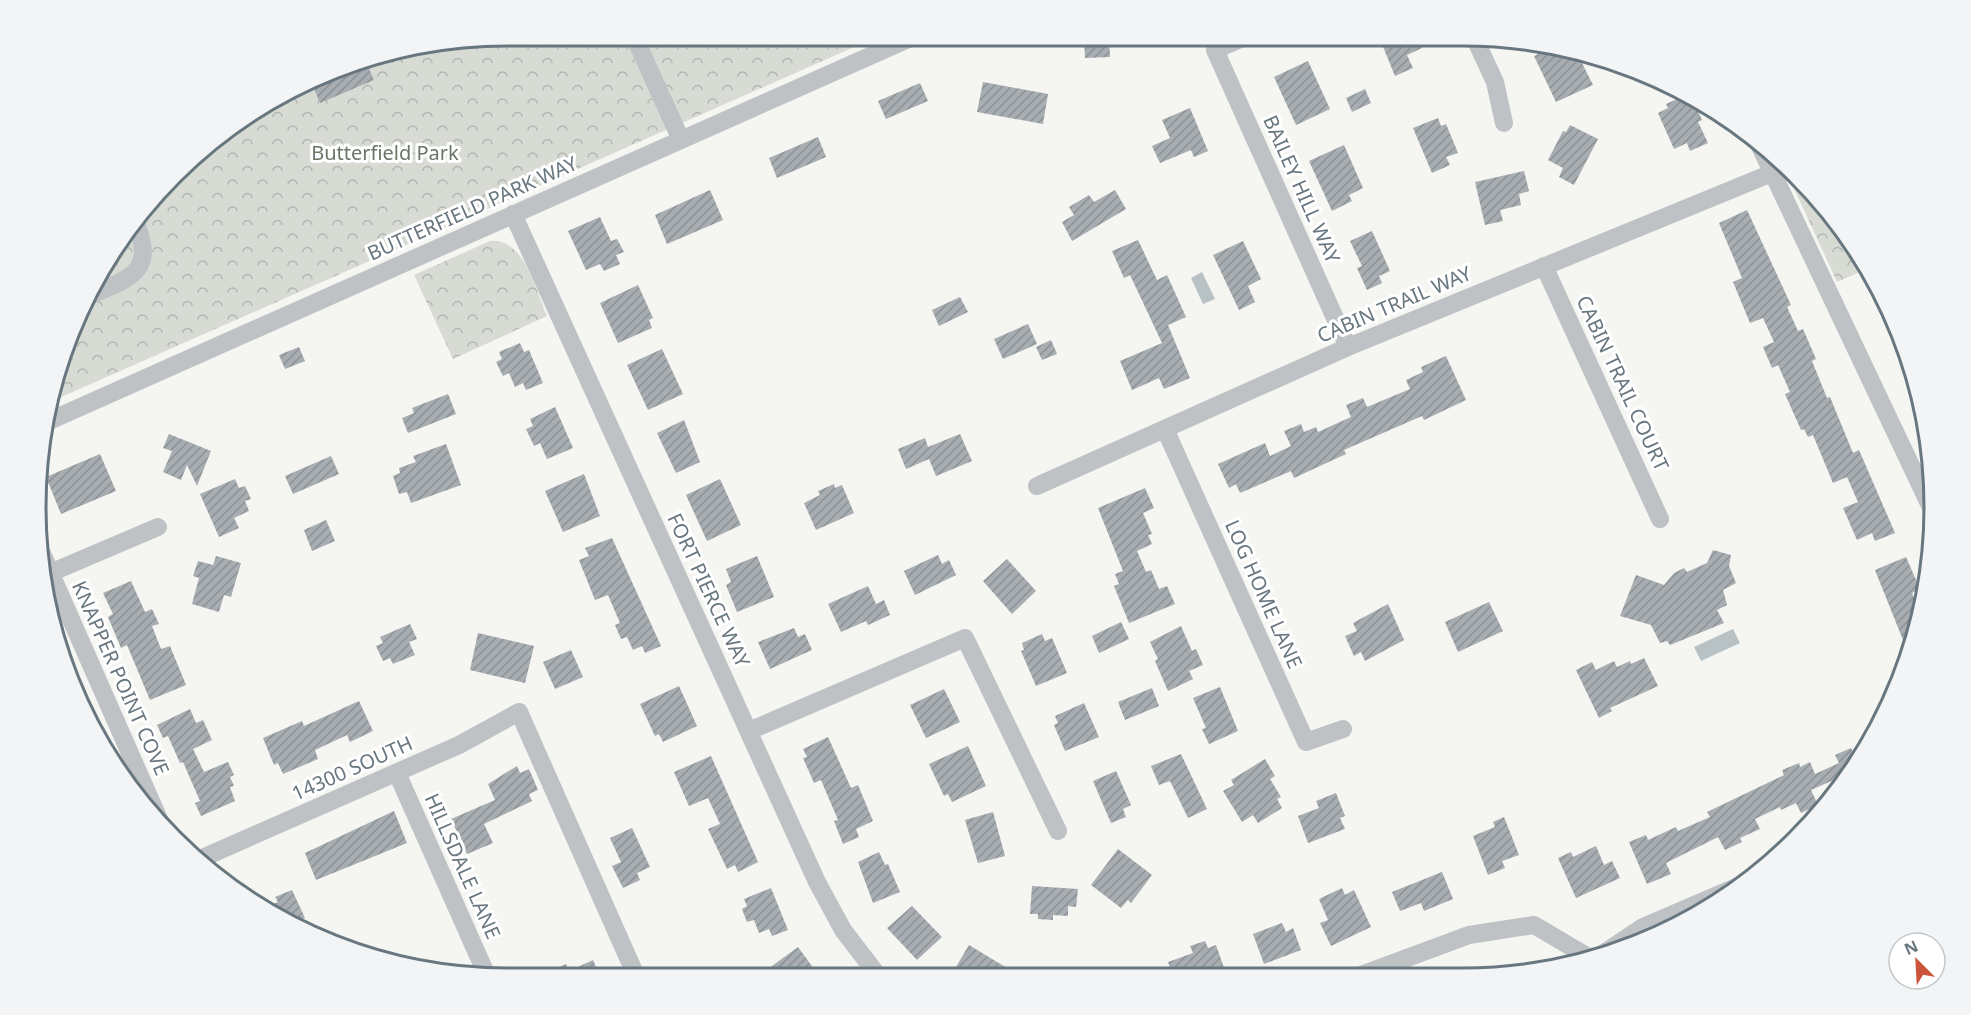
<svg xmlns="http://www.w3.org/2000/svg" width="1971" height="1015" font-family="'Noto Sans',sans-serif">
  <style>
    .park { fill: url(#park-crowns) }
    .water { fill: #b8c2c5 }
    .building { fill: url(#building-hatch) }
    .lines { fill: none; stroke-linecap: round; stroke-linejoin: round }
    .minor { stroke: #bfc2c5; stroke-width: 18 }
    .labels { text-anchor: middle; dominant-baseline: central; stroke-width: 6; stroke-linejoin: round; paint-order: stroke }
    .park-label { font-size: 20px; fill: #6a7766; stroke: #fff }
    .street-label { font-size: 20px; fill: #68767f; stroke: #fff }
    .rim { fill: none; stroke: #68767f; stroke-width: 3 }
  </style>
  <defs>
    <pattern id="park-crowns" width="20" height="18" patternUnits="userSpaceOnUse" patternTransform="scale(1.5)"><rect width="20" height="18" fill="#d7dbd3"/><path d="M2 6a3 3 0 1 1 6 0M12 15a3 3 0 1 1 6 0" fill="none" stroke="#b2b6b0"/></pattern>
    <pattern id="building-hatch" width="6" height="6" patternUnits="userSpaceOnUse" patternTransform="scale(1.5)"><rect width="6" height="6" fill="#a7adb1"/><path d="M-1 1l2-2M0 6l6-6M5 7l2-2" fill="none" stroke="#8c9195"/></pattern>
  </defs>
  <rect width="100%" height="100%" fill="#f5f5f2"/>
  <path class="park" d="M508,36H879L50,402L52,386L115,246L220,134L356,61Z
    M1783,164L1818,197L1869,268L1837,282Z
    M490,241C524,237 536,291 547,316L453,359L414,275Z"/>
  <path class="water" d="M1202,272L1215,299L1203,304L1191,278Z
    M1733,629L1740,643L1701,661L1694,647Z"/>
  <path class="building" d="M1084,37H1109L1110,57L1085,58Z
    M1379,37H1417L1422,48L1407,55L1413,68L1395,76Z
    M1553,47L1570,50L1576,61L1580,59L1593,85L1556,102L1534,56Z
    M365,60L374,80L320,103L312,84L356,61Z
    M1308,61L1330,109L1296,125L1274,77Z
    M983,82L1048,94L1043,124L977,112Z
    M920,83L928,101L886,119L878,101Z
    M1365,89L1371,103L1352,112L1346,98Z
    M1688,94L1692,97L1702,120L1698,122L1708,143L1690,151L1687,143L1674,149L1658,113L1668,108L1666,104Z
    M1190,108L1208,151L1194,157L1191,150L1160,163L1152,146L1170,138L1162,120Z
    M1438,118L1441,126L1446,124L1458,153L1446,157L1450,165L1432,173L1413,128Z
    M1570,125L1598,139L1574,185L1559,177L1563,168L1548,160L1563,131L1566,132Z
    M818,137L826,157L777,178L769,158Z
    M1344,145L1363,188L1349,195L1352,201L1332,211L1309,161Z
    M1524,171L1529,191L1519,194L1521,205L1500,210L1503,221L1485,225L1475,182Z
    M710,190L723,220L667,244L655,215Z
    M1115,190L1126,209L1072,241L1062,222L1074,215L1069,207L1089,195L1094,202Z
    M1747,210L1791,305L1787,307L1798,331L1803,329L1816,359L1812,361L1827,398L1830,397L1853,453L1859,450L1895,533L1875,541L1872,533L1857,540L1843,508L1858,502L1847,477L1833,483L1813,435L1808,437L1804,429L1801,430L1785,394L1790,392L1778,365L1772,368L1763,347L1774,342L1763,318L1750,323L1733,282L1742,278L1719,223Z
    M600,217L611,241L617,239L624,252L616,255L620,264L604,271L600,264L586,270L568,231Z
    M1372,231L1390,271L1379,276L1382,283L1367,290L1357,268L1362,266L1350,241Z
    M1138,240L1157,280L1167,275L1186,317L1168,325L1190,378L1164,389L1159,378L1132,390L1120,361L1162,343L1130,275L1124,278L1112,251Z
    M1243,241L1261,279L1248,286L1255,302L1239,310L1213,255Z
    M638,285L653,318L649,320L652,328L618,343L600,303Z
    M960,297L968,312L939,326L932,310Z
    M1028,324L1037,344L1003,359L994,339Z
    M1051,340L1057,354L1042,360L1036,347Z
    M520,343L524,352L529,350L543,383L526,390L523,383L515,387L509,373L503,376L496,362L502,359L499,352Z
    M299,347L305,361L285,369L279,355Z
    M662,349L683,394L648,410L627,365Z
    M1446,356L1466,400L1424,420L1422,416L1344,450L1346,454L1294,478L1291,471L1240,493L1236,484L1229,488L1218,464L1265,443L1270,456L1291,446L1284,431L1301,424L1304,432L1316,427L1318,432L1351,417L1346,405L1363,398L1367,407L1410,389L1406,380L1423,372L1421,367Z
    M448,394L456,414L408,433L402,418L414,413L412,408Z
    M555,407L573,448L547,459L540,443L534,446L526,429L533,426L530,419Z
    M684,420L700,462L676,473L657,433Z
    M169,434L211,451L197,486L187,465L181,480L163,472L172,451L163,448Z
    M960,434L972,461L936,476L929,459L906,469L898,449L925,438L928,447Z
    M446,444L461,485L411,503L407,492L399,494L393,476L400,473L399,468L416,462L413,456Z
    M100,454L116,491L61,514L46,477Z
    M331,456L339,474L293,494L285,476Z
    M584,474L600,516L563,532L545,491Z
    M235,479L239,488L245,486L251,499L245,501L249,511L234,518L239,528L219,537L200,494Z
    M720,479L741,525L707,541L686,495Z
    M834,484L835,488L842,485L854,513L816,530L804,503L820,495L818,491Z
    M1145,488L1154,508L1143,513L1152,534L1148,535L1152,544L1137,551L1146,572L1151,570L1159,589L1167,586L1175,604L1129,623L1114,586L1119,584L1115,574L1123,571L1098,508Z
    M326,520L335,541L312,551L304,530Z
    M612,538L661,646L645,653L642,646L633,650L627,637L621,639L615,625L620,623L608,595L595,600L579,560L589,556L585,548Z
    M1713,550L1731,555L1729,566L1736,583L1723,590L1727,605L1717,610L1724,623L1670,645L1667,641L1660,643L1651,625L1620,616L1636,575L1664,585L1674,573L1684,568L1687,572L1707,563Z
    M938,555L942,564L949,560L956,575L915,595L904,571Z
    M216,556L241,563L231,597L224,595L219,612L192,604L199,578L193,576L198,561L213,565Z
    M757,556L774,597L737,612L726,585L731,582L726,569Z
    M1906,557L1920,589L1912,593L1921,614L1909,655L1875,570Z
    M1007,559L1036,591L1012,614L983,581Z
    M131,581L145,612L152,609L159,624L152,626L161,649L170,646L186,685L150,700L127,645L121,648L108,617L113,614L103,593Z
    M868,586L876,604L884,600L890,615L868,625L866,621L841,632L828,604Z
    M1489,602L1503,631L1458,652L1445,622Z
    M1388,604L1404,640L1365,661L1361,652L1354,656L1345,636L1357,631L1353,623Z
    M1121,622L1129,639L1099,653L1092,636Z
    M410,624L417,639L409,642L415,655L393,664L390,658L383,661L376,646L383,643L380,637Z
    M1181,626L1192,651L1196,649L1203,665L1189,671L1193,679L1168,691L1155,661L1158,659L1150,642Z
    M794,628L798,637L805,634L812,650L770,669L758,642Z
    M478,633L534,646L525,683L470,670Z
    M1042,634L1045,641L1052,638L1067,673L1036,686L1021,651L1024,650L1022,643Z
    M571,650L583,677L555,689L543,662Z
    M1644,658L1658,686L1610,708L1612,711L1599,718L1576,670L1592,662L1596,670L1614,661L1617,667L1630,661L1631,664Z
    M679,686L697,726L663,742L659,734L655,736L640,704Z
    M1220,687L1238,731L1209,744L1202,729L1206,728L1193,698Z
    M1152,688L1159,706L1125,720L1118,702Z
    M944,689L960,722L926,738L910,705Z
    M359,701L373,731L350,742L347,735L315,750L318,759L283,774L278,763L274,765L263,738L302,721L304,726Z
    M1084,703L1099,737L1065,751L1054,725L1058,723L1055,716Z
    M190,709L196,723L203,720L212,740L193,749L204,772L228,762L234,775L230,777L234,786L230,787L235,801L201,816L195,803L200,801L183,762L180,763L168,736L163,738L157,725Z
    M828,737L851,788L858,785L873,821L856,829L859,837L843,844L834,821L838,820L821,780L814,783L803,758L807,757L803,749Z
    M968,746L986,786L952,802L948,794L944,796L929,764Z
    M1851,748L1855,756L1861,753L1839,787L1836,779L1811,790L1818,805L1801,813L1796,803L1781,810L1780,807L1755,819L1760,829L1740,838L1742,842L1725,850L1718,837L1666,863L1671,874L1647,884L1629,842L1646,835L1648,840L1676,827L1678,831L1710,817L1707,812L1784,775L1782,770L1799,763L1800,767L1810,762L1815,774L1839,763L1835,755Z
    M1181,754L1207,809L1188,818L1170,781L1159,785L1151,766Z
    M711,756L758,862L738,872L735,865L727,869L708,829L720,824L708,798L689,806L674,772Z
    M1265,759L1275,776L1270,779L1281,797L1277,799L1282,808L1258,823L1253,815L1242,822L1223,791L1234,785L1231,780Z
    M517,766L520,773L529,769L538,790L529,794L532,801L484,824L493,843L467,854L451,819L495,800L488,784Z
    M1116,771L1131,805L1123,809L1126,817L1111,823L1093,781Z
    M1336,793L1345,816L1340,818L1345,829L1308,843L1298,816L1319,808L1316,801Z
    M394,811L407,843L316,880L305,853Z
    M993,812L1005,856L978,863L965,820Z
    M1504,817L1519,855L1502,861L1505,868L1488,875L1473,836L1495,827L1493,822Z
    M632,828L650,867L637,873L640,880L623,888L612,866L621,862L610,838Z
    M1596,846L1604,865L1612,861L1620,878L1576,898L1558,858L1571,852L1573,857Z
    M1118,849L1152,875L1131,903L1128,900L1121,908L1091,885Z
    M879,852L885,865L888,864L900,892L873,903L858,862Z
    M1442,872L1453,899L1424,911L1421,903L1400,911L1392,892Z
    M1032,886L1078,889L1076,907L1068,906V916L1053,915V920L1038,919V914H1030Z
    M771,888L788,930L772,936L769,929L759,933L754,920L747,922L742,909L747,906L744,899Z
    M1342,888L1345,895L1354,890L1371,927L1331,946L1320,923L1328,920L1319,899Z
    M292,890L305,918L290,924L267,907L278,902L275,897Z
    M912,906L942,937L917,960L887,928Z
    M1282,923L1286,932L1293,928L1301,950L1264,964L1253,934Z
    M1205,941L1208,948L1216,945L1227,976H1173L1168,962L1193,953L1190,946Z
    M969,945L1007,968L1002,976L950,977Z
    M798,947L820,977H757Z
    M593,960L601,978H537L566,964L569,971Z"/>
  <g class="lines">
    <path class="minor" d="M634,36L681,140
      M1245,37L1215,50L1348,347
      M1474,37L1495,82L1504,123
      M1756,138L1933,512
      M513,214L817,882L843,930L879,977
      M1544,266L1660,519
      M93,294C131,278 156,270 136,224
      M49,421L915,36
      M1165,429L1306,742L1343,729
      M1037,486L1348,347L1772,173
      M40,549L162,826
      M50,573L158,527
      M749,731L965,638L1058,831
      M397,773L488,978
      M200,859L459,745L519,712L637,978
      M1601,955L1643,927L1743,884
      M1361,975L1469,935L1534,925L1590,958"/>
  </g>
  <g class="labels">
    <g class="park-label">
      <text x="385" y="152">Butterfield Park</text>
    </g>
    <g class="street-label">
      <text transform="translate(1302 189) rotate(66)">BAILEY HILL WAY</text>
      <text transform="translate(472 208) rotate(-24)">BUTTERFIELD PARK WAY</text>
      <text transform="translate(1394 304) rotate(-23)">CABIN TRAIL WAY</text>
      <text transform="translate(1623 383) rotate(65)">CABIN TRAIL COURT</text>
      <text transform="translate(709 590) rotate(65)">FORT PIERCE WAY</text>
      <text transform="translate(1264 594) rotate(66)">LOG HOME LANE</text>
      <text transform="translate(121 678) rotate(66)">KNAPPER POINT COVE</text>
      <text transform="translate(352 768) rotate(-24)">14300 SOUTH</text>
      <text transform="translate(463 866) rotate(66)">HILLSDALE LANE</text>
    </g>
  </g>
  <path d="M0 0H1971V1015H0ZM507 46H1463A461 461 0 0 1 1924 507V507A461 461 0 0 1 1463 968H507A461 461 0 0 1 46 507V507A461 461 0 0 1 507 46Z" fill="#f3f4f5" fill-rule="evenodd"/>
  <path class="rim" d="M507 46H1463A461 461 0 0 1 1924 507V507A461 461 0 0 1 1463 968H507A461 461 0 0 1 46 507V507A461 461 0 0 1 507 46Z"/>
  <g transform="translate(1917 961) rotate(336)"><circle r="28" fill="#ffffff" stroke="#c3c8cc" stroke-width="1.5"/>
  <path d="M0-4.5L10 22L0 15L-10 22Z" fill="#cc543b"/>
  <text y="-9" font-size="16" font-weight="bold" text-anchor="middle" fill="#68767f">N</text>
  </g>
</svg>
